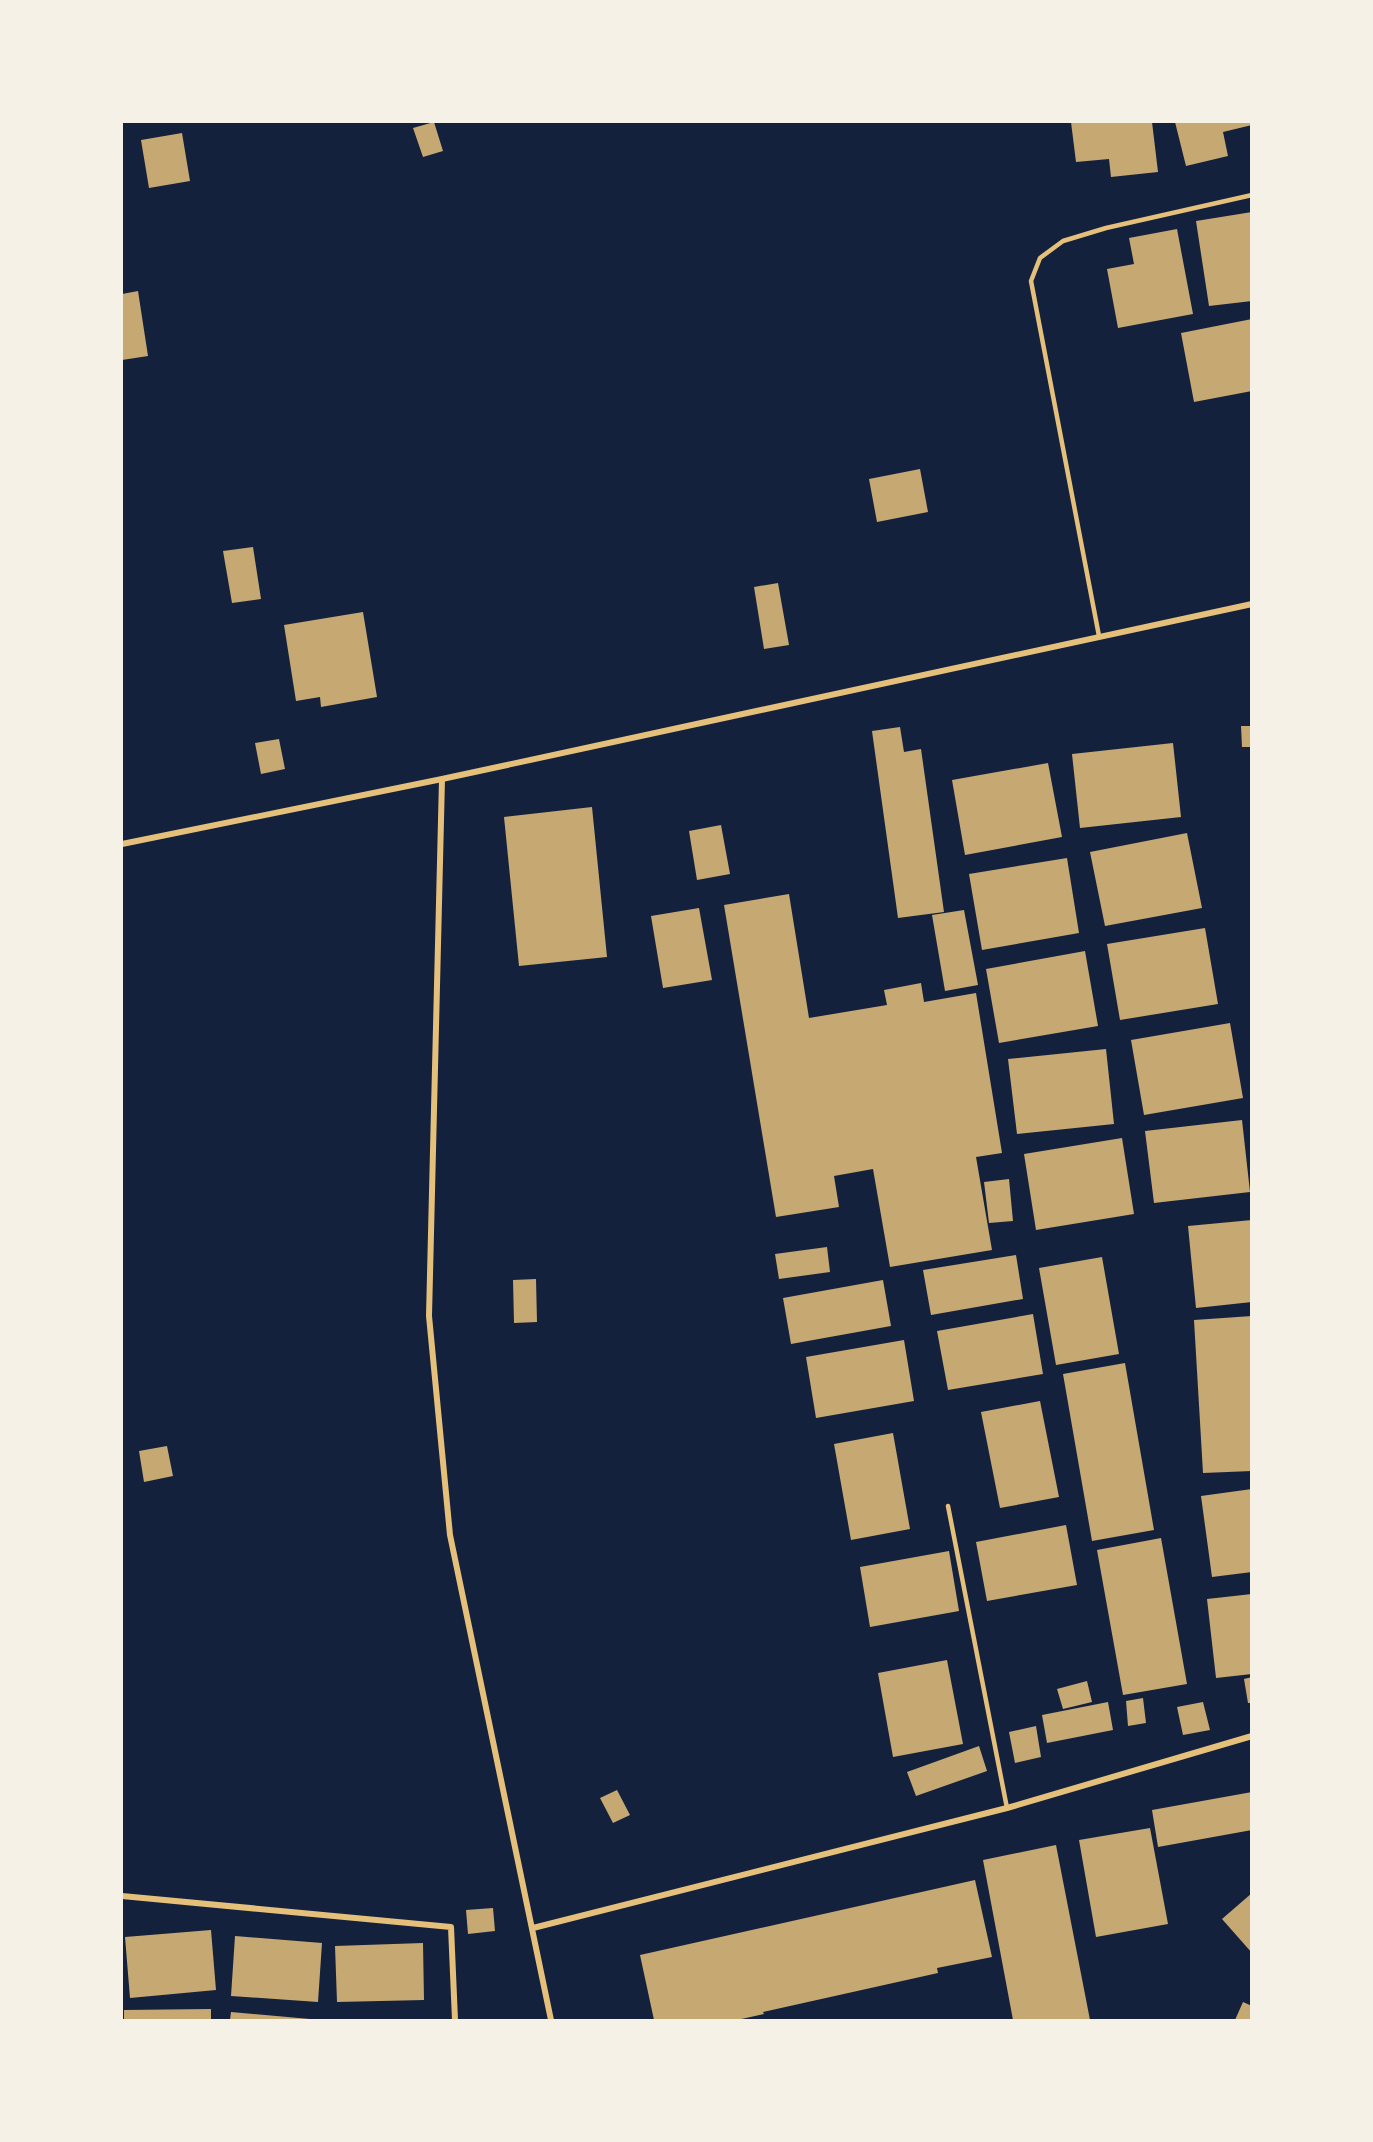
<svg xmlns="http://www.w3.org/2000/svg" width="1373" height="2142" font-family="Lato,sans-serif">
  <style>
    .building { fill: #c6a872 }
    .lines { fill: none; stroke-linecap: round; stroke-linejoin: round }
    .service { stroke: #e5c07b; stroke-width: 4.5 }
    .minor { stroke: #e5c07b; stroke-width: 6 }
  </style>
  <rect width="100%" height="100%" fill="#14213d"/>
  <path class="building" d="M434,122L443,151L423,157L413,128Z
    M1071,122H1152L1158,172L1111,177L1109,159L1076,162Z
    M1175,122H1251L1252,125L1223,132L1228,156L1186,166Z
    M182,133L190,181L149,188L141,140Z
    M1252,212V301L1209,306L1196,221Z
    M1177,229L1193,314L1118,328L1107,269L1134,264L1129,238Z
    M138,291L148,356L122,360V294Z
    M1252,319V391L1194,402L1181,333Z
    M920,469L928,512L877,522L869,479Z
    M253,547L261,599L232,603L223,551Z
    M778,583L789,645L764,649L754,587Z
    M363,612L377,697L321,707L320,697L296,701L284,625Z
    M1241,726H1252V747H1242Z
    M900,727L904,752L921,749L944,912L898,918L872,731Z
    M279,739L285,769L261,774L255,743Z
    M1173,743L1181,817L1080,828L1072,754Z
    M1048,763L1062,837L965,855L952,780Z
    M592,807L607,957L519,966L504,817Z
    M721,825L730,874L697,880L689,831Z
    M1187,833L1202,908L1105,926L1090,852Z
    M1067,858L1079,933L982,950L969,874Z
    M789,894L809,1018L887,1005L884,990L921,983L924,1002L976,993L1002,1153L976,1157L992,1250L890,1267L873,1169L834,1176L839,1207L776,1217L724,905Z
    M699,908L712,980L663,988L651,916Z
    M964,910L978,985L945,991L932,915Z
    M1205,928L1218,1004L1120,1020L1107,944Z
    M1085,951L1098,1026L999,1043L986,969Z
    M1230,1023L1243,1098L1144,1115L1131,1040Z
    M1106,1049L1114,1124L1017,1134L1008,1059Z
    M1242,1120L1250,1192L1154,1203L1145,1131Z
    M1122,1138L1134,1214L1036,1230L1024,1154Z
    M1009,1179L1013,1221L989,1223L984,1182Z
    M1252,1220V1302L1196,1308L1188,1226Z
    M827,1247L830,1272L779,1279L775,1254Z
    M1016,1255L1023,1299L931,1315L923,1270Z
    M1102,1257L1119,1354L1056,1365L1039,1268Z
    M536,1279L537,1322L514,1323L513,1280Z
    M883,1280L891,1326L791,1344L783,1298Z
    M1033,1314L1043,1374L948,1390L937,1331Z
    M1252,1316V1471L1203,1473L1194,1320Z
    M904,1340L914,1401L816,1418L806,1357Z
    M1125,1363L1154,1530L1092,1541L1063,1374Z
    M1040,1401L1059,1497L1000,1508L981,1412Z
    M893,1433L910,1529L851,1540L834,1444Z
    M167,1446L173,1476L144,1482L139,1451Z
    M1252,1489V1572L1212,1577L1201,1496Z
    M1066,1525L1077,1585L987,1601L976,1542Z
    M1161,1538L1187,1684L1123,1695L1097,1550Z
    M949,1551L959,1611L870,1627L860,1567Z
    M1252,1594V1674L1216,1678L1207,1599Z
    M947,1660L963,1744L893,1757L878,1673Z
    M1252,1677V1703H1248L1244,1679Z
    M1087,1681L1092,1702L1063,1709L1057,1689Z
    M1143,1698L1146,1723L1128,1726L1126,1701Z
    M1108,1702L1113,1730L1047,1743L1042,1715Z
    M1203,1702L1210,1730L1183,1735L1177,1707Z
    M1036,1726L1041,1757L1015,1763L1009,1732Z
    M979,1746L987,1771L916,1796L907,1772Z
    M617,1790L630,1815L613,1823L600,1798Z
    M1252,1792V1830L1158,1847L1152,1810Z
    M1150,1828L1168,1924L1096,1937L1079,1840Z
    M1056,1845L1090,2020H1013L983,1860Z
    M975,1880L992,1957L937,1968L938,1973L763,2012L764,2014L737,2020H654L640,1955Z
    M1252,1893V1953L1222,1919Z
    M493,1908L495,1931L468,1934L466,1910Z
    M211,1930L216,1990L130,1998L125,1937Z
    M235,1936L322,1943L318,2002L231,1996Z
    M423,1943L424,2000L337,2002L335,1946Z
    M1243,2002L1252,2006V2020H1235Z
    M211,2009V2020H124V2010Z
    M231,2012L310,2019V2020H230Z"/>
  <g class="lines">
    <path class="service" d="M1099,636L1031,281L1040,258L1063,241L1106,228L1252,195
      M948,1506L1007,1808"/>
    <path class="minor" d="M442,779L429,1316L450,1535L551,2020
      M122,844L442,779L1252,604
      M122,1896L451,1927L455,2020
      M533,1928L1007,1808L1252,1736"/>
  </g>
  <rect width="1373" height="2142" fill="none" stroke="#f6f1e7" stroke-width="246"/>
</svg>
